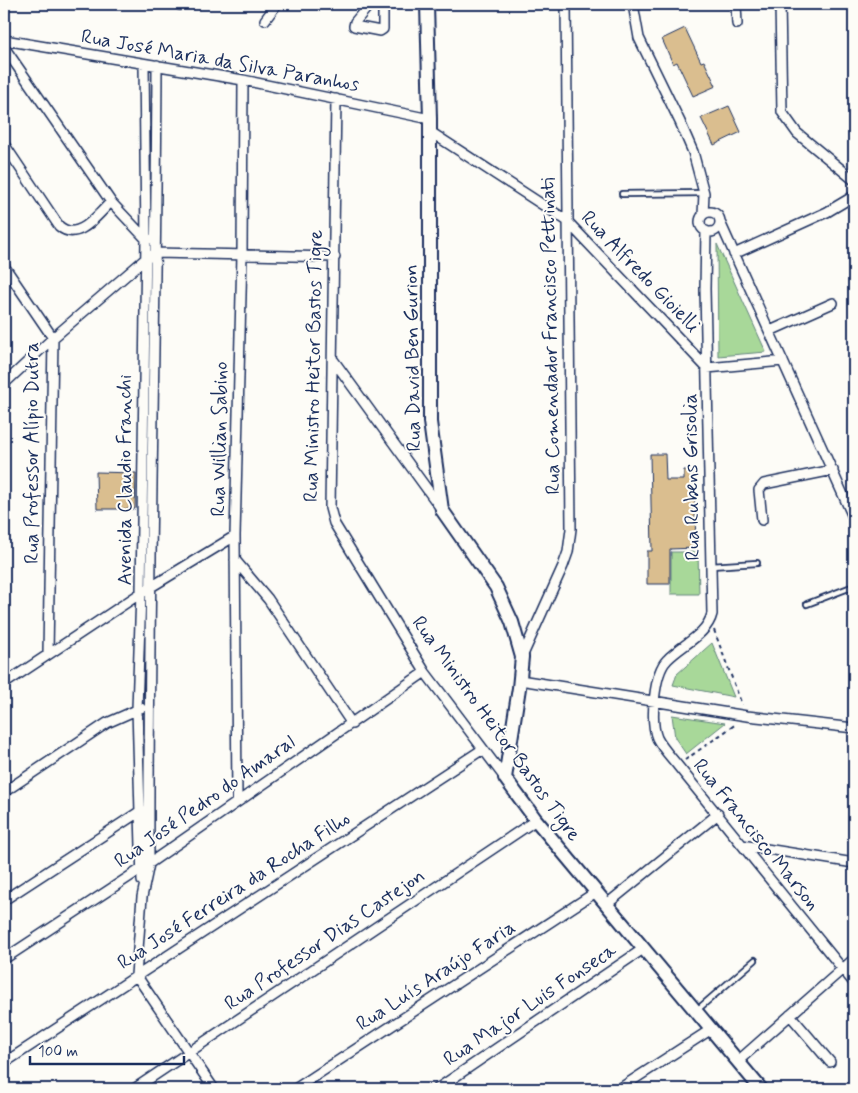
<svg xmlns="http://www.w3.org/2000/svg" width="858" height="1093" font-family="Mynerve,sans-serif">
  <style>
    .green { fill: #a8d899; stroke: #62847c }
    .building { fill: #dabe8f; stroke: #1b2f5e }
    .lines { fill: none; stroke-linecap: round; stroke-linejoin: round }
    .lane-casing { stroke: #1b2f5e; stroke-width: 8 }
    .street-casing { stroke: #1b2f5e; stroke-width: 12 }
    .secondary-casing { stroke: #1b2f5e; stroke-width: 16 }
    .path { stroke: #1b2f5e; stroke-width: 2; stroke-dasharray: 4 4; stroke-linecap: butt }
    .lane { stroke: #fdfcf7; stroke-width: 4.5 }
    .street { stroke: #fdfcf7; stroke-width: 9 }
    .secondary { stroke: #fdfcf7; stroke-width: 12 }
    .labels { text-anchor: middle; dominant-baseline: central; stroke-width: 4; stroke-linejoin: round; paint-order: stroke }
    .street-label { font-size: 20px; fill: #1b2f5e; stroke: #fdfcf7 }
  </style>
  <rect width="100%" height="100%" fill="#fdfcf7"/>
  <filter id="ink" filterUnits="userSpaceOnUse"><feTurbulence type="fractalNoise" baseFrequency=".02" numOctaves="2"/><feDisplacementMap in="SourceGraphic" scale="10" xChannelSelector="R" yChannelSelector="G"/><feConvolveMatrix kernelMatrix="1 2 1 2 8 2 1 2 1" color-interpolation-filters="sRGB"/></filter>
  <g filter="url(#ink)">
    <path class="green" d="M717,244L766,352L718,356Z
      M671,552H698L699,594H671Z
      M712,643L734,697L673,685L677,674Z
      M672,715L725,723L686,754L675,738Z"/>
    <path class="building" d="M685,28L701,62L704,61L716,86L693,96L677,62L673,64L662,39Z
      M729,106L741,132L714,145L701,118Z
      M650,454H665L666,480H684V470H694L696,548L670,549V584H647V551H652Z
      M96,472L136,473L135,509H97Z"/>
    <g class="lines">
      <defs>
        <path id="lane" d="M622,194L704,193
          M711,566L757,563
          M807,604L854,586
          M697,1010L755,960"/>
        <path id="street" d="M370,4L355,22L354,26L380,31L383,29V4
          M633,4L639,38L680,122L693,152L704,193L703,215
          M736,4L737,24
          M780,4L782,112L797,133L854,180
          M180,5L181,4
          M265,20L277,4
          M4,40L243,80L430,119
          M4,47L111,202L146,239H149
          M157,65C156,332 148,598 149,864L142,897L136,975L214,1089
          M336,99L330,508L334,523L425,672L505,778
          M429,131L566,220L707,368L783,361
          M4,144L59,226C78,243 97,215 111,202
          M700 222a10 10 0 1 1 20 0a10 10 0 1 1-20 0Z
          M720,222L854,519
          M706,231L705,289L712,614C707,635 681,645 667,660C654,673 650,721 657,738C662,748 671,757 678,766L854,983
          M734,254L827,212L854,196
          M4,266L53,338L48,654
          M770,331L833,303
          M334,361L440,507
          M4,384L53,338L144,260L156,253L335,257
          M762,520L759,490L764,484L833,470
          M235,560L268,599L352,724
          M522,657L563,566L568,552L571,529L566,4
          M520,680L747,716L854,728
          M4,684L141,593L235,536
          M4,792L107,723L141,708
          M237,800L235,536L242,254L243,80
          M742,845L854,863
          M142,881L137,709L141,593L146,239L144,64
          M4,900L142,810
          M607,904L718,814
          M4,959L141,869L425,672
          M790,1015L830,1062
          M738,1061L854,959
          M4,1063L483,749
          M134,1089L536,820
          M295,1089L596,892
          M437,1089L643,949
          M619,1089L710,1030"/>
        <path id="secondary" d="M427,4L430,119V422L442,510L496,587L512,622L522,657L519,688L505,778L536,820L761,1089"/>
      </defs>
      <use href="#lane" class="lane-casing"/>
      <use href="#street" class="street-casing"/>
      <use href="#secondary" class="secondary-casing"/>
      <path class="path" d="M714,630L742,705
        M685,760L736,724"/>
      <use href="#lane" class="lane"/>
      <use href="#street" class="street"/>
      <use href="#secondary" class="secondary"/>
    </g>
  </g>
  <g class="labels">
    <g class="street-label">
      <text transform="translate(220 61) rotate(10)">Rua José Maria da Silva Paranhos</text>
      <text transform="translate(640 272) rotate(46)">Rua Alfredo Gioielli</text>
      <text transform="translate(551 336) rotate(-91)">Rua Comendador Francisco Pettinati</text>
      <text transform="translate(413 358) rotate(-91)">Rua David Ben Gurion</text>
      <text transform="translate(314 366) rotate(-89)">Rua Ministro Heitor Bastos Tigre</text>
      <text transform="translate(220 439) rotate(-89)">Rua Willian Sabino</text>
      <text transform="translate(32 453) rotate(-90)">Rua Professor Alípio Dutra</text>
      <text transform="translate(692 477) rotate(-91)">Rua Rubens Grisolia</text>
      <text transform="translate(125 480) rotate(-90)">Avenida Claudio Franchi</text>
      <text transform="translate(496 729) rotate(54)">Rua Ministro Heitor Bastos Tigre</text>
      <text transform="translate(205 802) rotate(-35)">Rua José Pedro do Amaral</text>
      <text transform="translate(756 835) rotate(51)">Rua Francisco Marson</text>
      <text transform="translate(234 891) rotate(-33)">Rua José Ferreira da Rocha Filho</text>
      <text transform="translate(325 940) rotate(-34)">Rua Professor Dias Castejon</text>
      <text transform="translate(436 976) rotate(-33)">Rua Luís Araújo Faria</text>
      <text transform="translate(530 1005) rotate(-34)">Rua Major Luis Fonseca</text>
    </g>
  </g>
  <rect width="858" height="1093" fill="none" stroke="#fdfcf7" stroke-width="20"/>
  <rect x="10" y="10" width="838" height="1073" fill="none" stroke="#1b2f5e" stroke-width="2" filter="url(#ink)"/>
  <path d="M30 1056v8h154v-8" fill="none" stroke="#1b2f5e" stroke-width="2.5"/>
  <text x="38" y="1056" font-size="15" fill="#1b2f5e" stroke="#fdfcf7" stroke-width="4" paint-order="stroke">100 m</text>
</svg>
